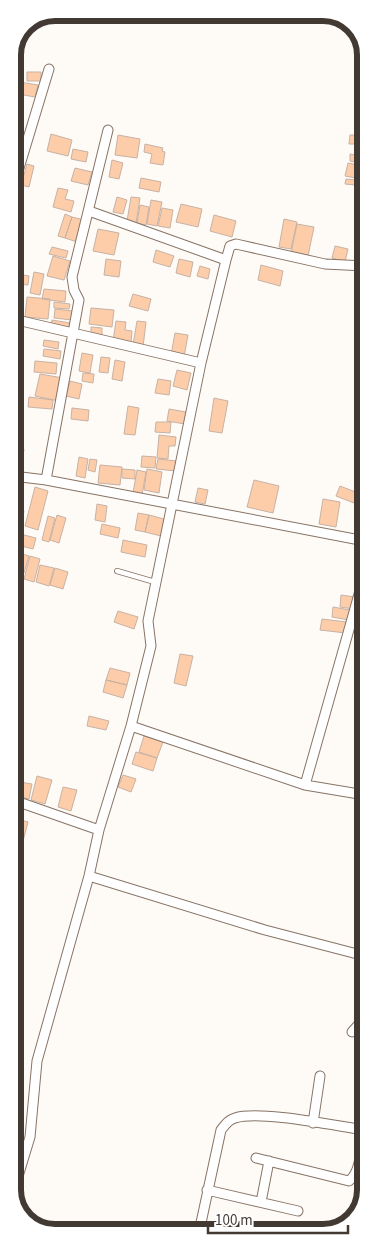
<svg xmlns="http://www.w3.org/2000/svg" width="378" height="1245" font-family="'Source Sans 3',sans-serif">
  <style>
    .building { fill: #fdcdaa; stroke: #c7b2a4 }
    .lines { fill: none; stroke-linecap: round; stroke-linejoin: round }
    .service-casing { stroke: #877466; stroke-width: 6 }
    .minor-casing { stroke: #877466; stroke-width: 11 }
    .secondary-casing { stroke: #877466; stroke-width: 14 }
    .service { stroke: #fff; stroke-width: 4.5 }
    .minor { stroke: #fff; stroke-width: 9 }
    .secondary { stroke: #fff; stroke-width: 12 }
    .rim { fill: none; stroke: #423933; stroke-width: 6 }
  </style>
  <rect width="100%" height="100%" fill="#fefaf6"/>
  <path class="building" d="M27,72H41V81H27Z
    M20,82L38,85L35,97L18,94Z
    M51,134L72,140L68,156L47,151Z
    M118,135L140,139L137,158L115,155Z
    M350,135H359V144H349Z
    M145,144L163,148L162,151L165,152L163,165L150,163L152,154L144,152Z
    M73,149L88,152L86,162L71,159Z
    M350,154L361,156L360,163L350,161Z
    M112,160L123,163L119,179L109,177Z
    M348,163L358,165L356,178L345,176Z
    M27,164L34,166L29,187L21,185Z
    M75,168L92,172L88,185L71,181Z
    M141,178L161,182L159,192L139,188Z
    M346,179L356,180L355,185L345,184Z
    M58,188L68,190L65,199L74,201L71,212L53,207Z
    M117,197L127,200L123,214L113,212Z
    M131,197L140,198L136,223L127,221Z
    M151,200L162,202L157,226L147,224Z
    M181,204L202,209L198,227L176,222Z
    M140,205L149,207L146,225L137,223Z
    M162,208L173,210L170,228L158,226Z
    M13,210L20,213L14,229L13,228Z
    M65,214L72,217L65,238L58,236Z
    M214,215L236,221L232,237L210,231Z
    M72,217L84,220L77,242L65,238Z
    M284,219L297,222L291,249L279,247Z
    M297,224L314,227L308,256L291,253Z
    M98,229L119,233L114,255L93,251Z
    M335,246L348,249L345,262L332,258Z
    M52,247L68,251L66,258L49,254Z
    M156,250L174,256L170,267L153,262Z
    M53,256L70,261L64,280L47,276Z
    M106,259L121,261L119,277L104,275Z
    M179,259L193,262L190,277L176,273Z
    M261,265L283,271L280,286L258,280Z
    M200,266L210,269L208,279L197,276Z
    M34,272L44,274L40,295L30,293Z
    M18,274L29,276L28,285L17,284Z
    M44,289L66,291L65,302L42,299Z
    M133,294L151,299L148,311L129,306Z
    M27,297L50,299L48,319L25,317Z
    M54,302L70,304L69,309L54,308Z
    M13,303L23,305L21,318L13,317Z
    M91,308L114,310L112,327L89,324Z
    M55,309L73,311L72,320L54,318Z
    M52,320L70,323L69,327L51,325Z
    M116,321L126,322L125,330L132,331L131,343L113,341Z
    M137,321L146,322L143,347L133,345Z
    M91,327L102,328V336L91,335Z
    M175,333L188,335L184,357L171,355Z
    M44,340L59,342L58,349L43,346Z
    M44,349L61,351L60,359L43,356Z
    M82,353L93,355L90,373L79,371Z
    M101,357L110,358L108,373L99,372Z
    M115,360L125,362L122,381L112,379Z
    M35,361L57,363L56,374L34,372Z
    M177,370L191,373L187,390L173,386Z
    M83,373L94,374L93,383L82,381Z
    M40,374L63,378L59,401L35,396Z
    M158,379L171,381L169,395L155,393Z
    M70,381L82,384L79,399L66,396Z
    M29,397L53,400L52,409L28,407Z
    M214,398L228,401L222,433L209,431Z
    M128,406L139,408L135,435L124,434Z
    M72,408L89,410L88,421L71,419Z
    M169,409L186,412L185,424L167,421Z
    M156,422H171L170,433L155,432Z
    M159,435L176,437L175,446H169L168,459L157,458Z
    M15,448L24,449L21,472L13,471Z
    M142,456L156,457L155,468L141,467Z
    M79,457L88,459L85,478L76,476Z
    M90,459L97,460L95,472L88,470Z
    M158,459L177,461L176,471L156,469Z
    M100,465L122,467L120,485L98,483Z
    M122,469L135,470V479L122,478Z
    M147,469L162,472L159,493L144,490Z
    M137,470L146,472L142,495L133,493Z
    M254,480L279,486L273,513L247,507Z
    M340,486L358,493L354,503L336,496Z
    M35,487L48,491L38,530L25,526Z
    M198,488L208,490L205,504L195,502Z
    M323,499L340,502L336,527L319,524Z
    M97,504L107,506L105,522L95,520Z
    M13,509L24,511L19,535L13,534Z
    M138,513L149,515L145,532L135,530Z
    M363,514L365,515V534L358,533Z
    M57,515L66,518L59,543L50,540Z
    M149,515L164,519L161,536L145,532Z
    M48,516L55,518L49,542L42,540Z
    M102,524L120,528L118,538L100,534Z
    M24,535L36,538L33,549L21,546Z
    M123,540L147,545L145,557L121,552Z
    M15,552L29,556L24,573L13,571Z
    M30,556L40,559L34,582L24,579Z
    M40,565L54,568L49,586L36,582Z
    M55,568L68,572L63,589L50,585Z
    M341,595L355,597L354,609L340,607Z
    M333,607L350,610L349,620L332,617Z
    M118,611L138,617L134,629L114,622Z
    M322,619L347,622L346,633L320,630Z
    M180,654L193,656L186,686L174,683Z
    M110,668L130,673L127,685L106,680Z
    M106,680L127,685L123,698L103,692Z
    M89,716L109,721L106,730L87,726Z
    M144,736L163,742L157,758L139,752Z
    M136,752L157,758L153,771L132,764Z
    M123,775L136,779L131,792L118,787Z
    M37,776L52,780L45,804L31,800Z
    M20,782L32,784L29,799L17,796Z
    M63,787L77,790L71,811L58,807Z
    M17,819L28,822L23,841L13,838Z"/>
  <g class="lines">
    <defs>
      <path id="service" d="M117,571L155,582"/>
      <path id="minor" d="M13,188L49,69
        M226,260L230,246L236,244L325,264L365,266
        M13,319L201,363
        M13,476L46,480L365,541
        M46,480L79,300L74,290L72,277L108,130
        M131,726L305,785L365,795
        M305,785L365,573
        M13,800L99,830
        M89,876L265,930L365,956
        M352,1032L360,1023L365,1001
        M313,1123L320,1076
        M256,1158L349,1181C362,1171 361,1145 363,1129
        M207,1190L298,1211
        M13,1193L30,1137L37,1061L89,876L99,830L131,726L151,646L148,621L201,363L226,260L89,211
        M261,1202L269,1161
        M199,1232L221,1130C225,1125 228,1120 235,1118C260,1110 336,1126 365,1130"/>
      <path id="secondary" d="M26,1221L58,1232"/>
    </defs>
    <use href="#service" class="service-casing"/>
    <use href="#minor" class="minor-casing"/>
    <use href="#secondary" class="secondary-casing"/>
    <use href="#service" class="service"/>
    <use href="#minor" class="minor"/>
    <use href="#secondary" class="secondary"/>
  </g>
  <path d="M0 0H378V1245H0ZM55 21H323A34 34 0 0 1 357 55V1190A34 34 0 0 1 323 1224H55A34 34 0 0 1 21 1190V55A34 34 0 0 1 55 21Z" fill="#fff" fill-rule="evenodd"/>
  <path class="rim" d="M55 21H323A34 34 0 0 1 357 55V1190A34 34 0 0 1 323 1224H55A34 34 0 0 1 21 1190V55A34 34 0 0 1 55 21Z"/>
  <path d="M208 1225v8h140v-8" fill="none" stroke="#423933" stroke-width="2.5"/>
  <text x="215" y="1225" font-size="15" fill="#423933" stroke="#ffffff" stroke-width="4" paint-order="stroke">100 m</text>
</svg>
